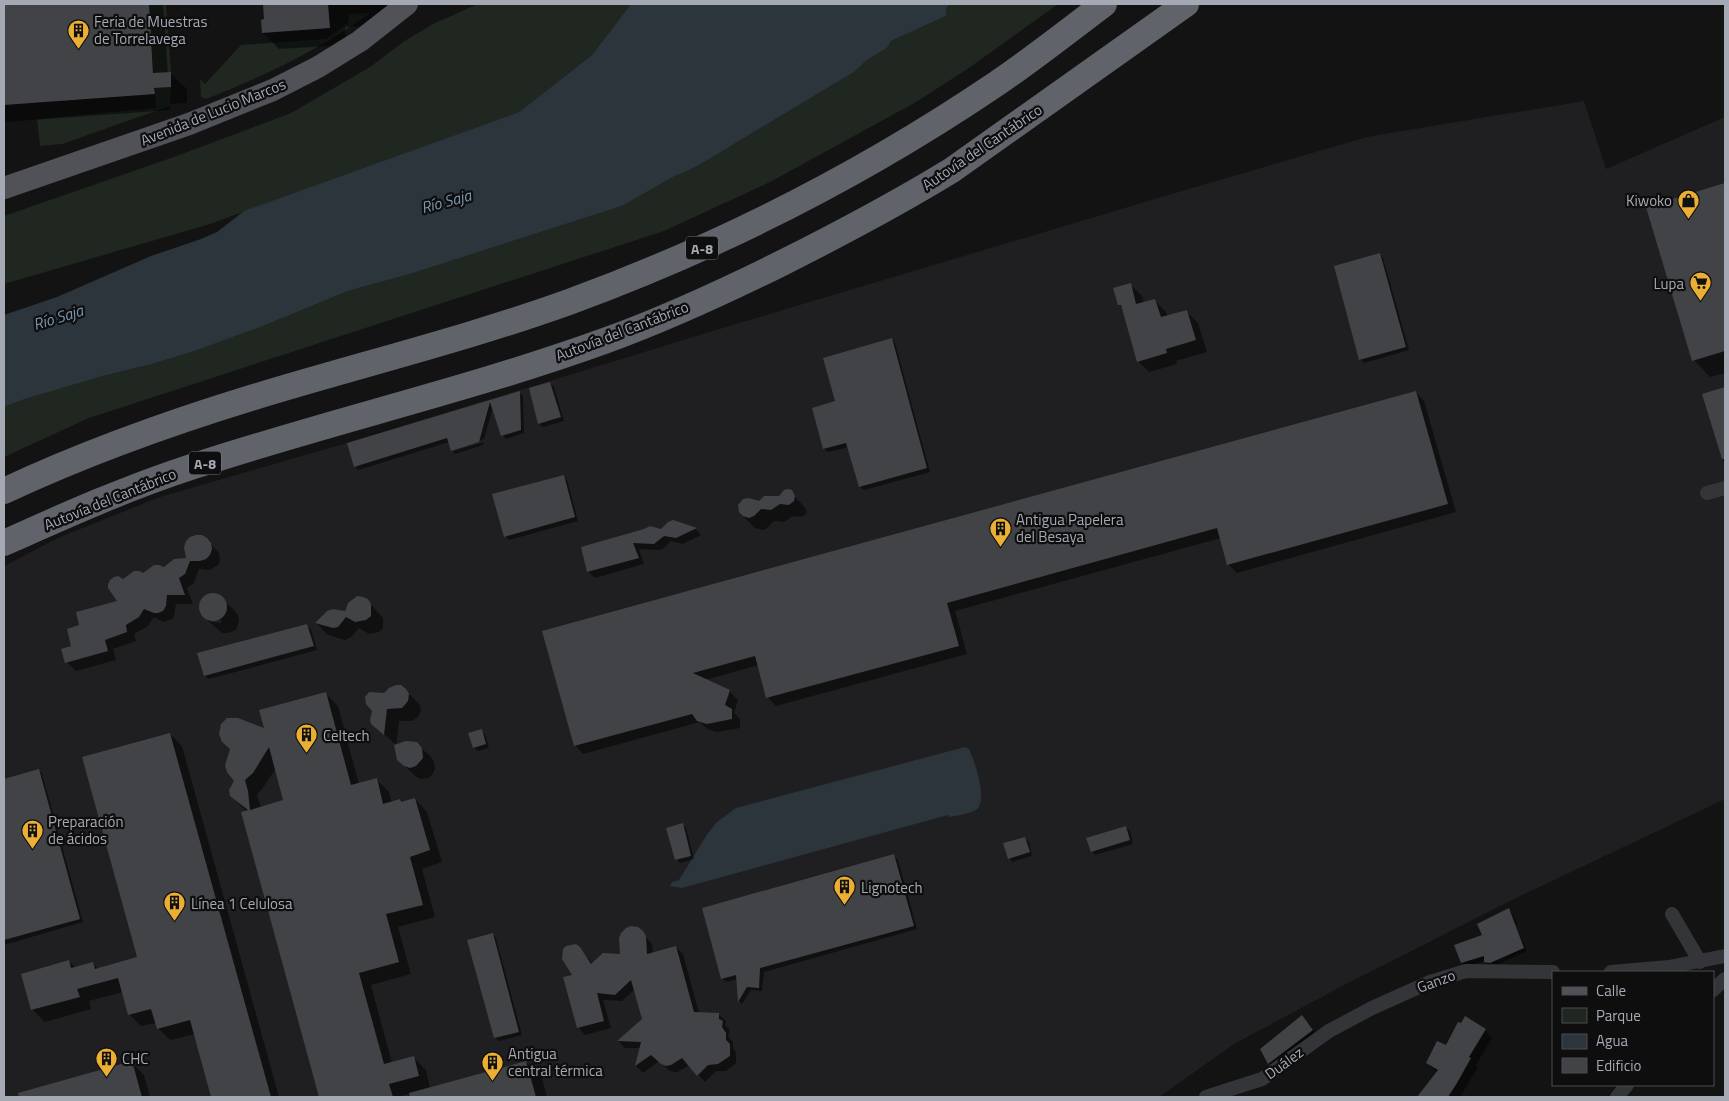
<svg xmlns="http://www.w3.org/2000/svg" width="1729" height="1101" font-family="'Titillium Web',sans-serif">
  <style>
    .built { fill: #1f1f21 }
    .green { fill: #1f2720 }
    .water { fill: #2c353c }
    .shadow { fill: #0007; fill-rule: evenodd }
    .building { fill: #424347; fill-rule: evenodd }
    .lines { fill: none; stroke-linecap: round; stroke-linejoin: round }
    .street { stroke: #343539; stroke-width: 14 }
    .primary { stroke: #505258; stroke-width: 22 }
    .highway { stroke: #60636a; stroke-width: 26 }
    .labels { text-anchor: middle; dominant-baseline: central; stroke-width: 4.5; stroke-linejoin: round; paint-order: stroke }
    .shield { fill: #0e0e0f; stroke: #787a82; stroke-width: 1 }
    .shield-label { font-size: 14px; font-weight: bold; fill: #a5a9b4 }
    .poi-label { font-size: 15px; fill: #a5a9b4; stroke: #0e0e0f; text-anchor: start }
    .street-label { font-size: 15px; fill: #a5a9b4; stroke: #0e0e0f }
    .water-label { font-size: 16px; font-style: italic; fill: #7c97af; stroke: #0e0e0f }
  </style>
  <rect width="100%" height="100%" fill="#131314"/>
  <path class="built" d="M1584,101L1606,169L1725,117V799L1518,897L1346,984L1234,1044L1159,1097H4V566L60,537L160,497L347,443L716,330L1148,201L1367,137Z"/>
  <path class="green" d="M149,4H166L171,72L156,73V88L171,87L170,106L62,144L40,146L37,119L156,108Z
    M478,4H631L592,55L519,112L210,224L4,284V216L171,158L291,113L370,67L406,40L433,24Z
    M950,4H1058L966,70L916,102L772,181L664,231L89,418L4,457V407L25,399L103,376L152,364L195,351L263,326L348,291L410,274L622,206L673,177L696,167L854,72L867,60L887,48L891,41L946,16V9Z
    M370,13C320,50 264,76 206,99L201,97L200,79L205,84L241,45L326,39L347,24L349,20L348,14Z"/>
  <path class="water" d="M631,4H950L946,9V16L891,41L887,48L867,60L854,72L696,167L673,177L622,206L410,274L348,291L263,326L195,351L152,364L103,376L25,399L4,407V315L57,297L151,256L201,239L217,232L244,211L519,112L592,55Z
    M965,747L969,749C974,760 989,801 976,810C971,813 956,816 949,817L948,815L682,888L670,886L672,882L679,880L708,833L717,822L736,808Z"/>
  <path class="shadow" d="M4,4H163L168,73H170L187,89V103L170,104L171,110L4,122Z
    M264,4H398L380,25L345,27L346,45L279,49L263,33L265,20Z
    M1725,185V373L1710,377L1694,360L1648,208Z
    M1380,254L1383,258L1409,350L1364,363L1360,359Z
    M1131,285L1142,296L1144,303L1155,301L1166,312L1168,317L1187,312L1198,323L1207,352L1176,361L1177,364L1149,372L1138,361L1124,309L1119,305Z
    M892,339L895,343L930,472L864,490L860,487L849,447L828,452L824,449L836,402Z
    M550,383L554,387L564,421L543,427L539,424Z
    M1725,388V467L1704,395Z
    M1416,392L1424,401L1456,512L1237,573L1228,564L1221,538L955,611L967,654L776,706L767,697L759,665L705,680L729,691L738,700L734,713L740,719V728L717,732L707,729L700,722L583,754L575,745L544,632Z
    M520,393L523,396L524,433L506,439L502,435L493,407L484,439L452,449V451L449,442L358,470L355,466L349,444Z
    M484,442L483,445L455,454L453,451Z
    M564,476L567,480L578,521L509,540L505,536Z
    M791,492L807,510L806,514L802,517L793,516L784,522L774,521L766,529L762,530L755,528L742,515L759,503L780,497Z
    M673,521L696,529L701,535L683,544L671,541L663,549L659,550L639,549L644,564L595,578L588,571L582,547L662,531Z
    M206,539L219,553L220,558L219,564L210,570L199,569L194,583L187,588L193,604H176L174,616L172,619L163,622L154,617L148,626L134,634L136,641L113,649L116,660L76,671L67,662L81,626L119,602L124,580L164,569L188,559Z
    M211,594L217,595L222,598L235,611L238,616L239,621L236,630L228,633H222L204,617L201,612L200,603L206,596ZM211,620H222L221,623L211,622Z
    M357,598L367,600L383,618V628L379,632L369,634L359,628L351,637L345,640L328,635L316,623L346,612L349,603Z
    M307,626L311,629L317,650L209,679L205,676L199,654Z
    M402,687L420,705L421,711L418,717L412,721H399L396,746L418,745L431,757L434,762L435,769L432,775L428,778L420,779L414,775L401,762L396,745L372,723L385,695Z
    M325,693L338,706L359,784L376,779L389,792L392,803H402L415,799L427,812L442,862L422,869L435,917L398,927L411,974L371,985L392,1063L414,1058L426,1070L430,1088L526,1062L542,1078L547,1097H421L420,1091L401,1096V1097H321L242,813L247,812L233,798L266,730ZM276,768L285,801L261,808L257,795L265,785Z
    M481,731L485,734L489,748L478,751L474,748Z
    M170,734L182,746L279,1097H212L195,1034L170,1040L158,1028L156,1023L141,1026L129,1014L123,992L89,1001L91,1009L45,1022L33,1010L23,975L69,961L76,968L93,964L98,969L139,958Z
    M39,770L42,774L83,922L4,945V780Z
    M682,824L686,828L694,859L680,863L676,859Z
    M1126,827L1130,831L1133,844L1095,855L1092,851Z
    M1025,839L1029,842L1032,856L1012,862L1009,858Z
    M894,856L898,860L917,929L764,972L762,991L751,990L742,1004L739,1001L738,979L726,982L722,978Z
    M1508,909L1512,913L1517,924L1515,925L1527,951L1494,966H1489L1486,960L1465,967L1462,963L1455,946L1483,935Z
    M642,932L652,944L653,954L676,947L683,954L699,1013L718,1014L726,1021L725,1025L730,1030L728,1036L733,1042V1048L736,1053V1063L726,1071H716L705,1082L689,1065L678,1072H674L670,1071L659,1061L643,1073L636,1066L640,1048H625L618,1041L643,1020L635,989L622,1001L603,1000L611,1028L585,1035L578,1027L574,975L579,948L593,964L622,955Z
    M493,934L496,938L522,1035L499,1041L495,1038L468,941Z
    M1308,1023L1318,1036L1275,1070L1269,1063Z
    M1485,1030L1492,1038L1476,1065L1478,1067L1460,1097H1419L1437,1072L1427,1063L1446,1047Z
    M132,1063L144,1075L150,1097H22L21,1093Z"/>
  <path class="building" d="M4,4H149L153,73L171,72V87L154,88L155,94L4,105Z
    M263,4H328L330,28L262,33L261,20L264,19Z
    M1725,183V351L1692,361L1646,207Z
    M1380,253L1406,347L1359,360L1334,266Z
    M1131,283L1136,304L1155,299L1161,317L1187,310L1196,340L1166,349L1167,353L1137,362L1121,305H1118L1113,288Z
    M892,338L927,468L859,487L846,443L823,449L812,408L835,401L823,358Z
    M550,382L561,417L538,424L529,388Z
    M1725,387V459H1722L1702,394Z
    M520,391L521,430L501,436L490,402L479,442L451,451L447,438L354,467L347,443Z
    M1416,391L1448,504L1227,565L1217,528L947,603L959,646L766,698L755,656L693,673L730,690L725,705L732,709V719L707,724L697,721L692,714L574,746L542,631Z
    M564,475L575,517L504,537L492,494Z
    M788,489L792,490L795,496L794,501L789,505L780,504L771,510L761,509L754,516L749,518L743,516L739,512L738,505L743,499L749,498L759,501L764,496H779L784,490Z
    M673,520L697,528L676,538L664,536L654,544L633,543L639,558L587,572L581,547L644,529L650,526L661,529L668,522Z
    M196,535H202L207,538L211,543L212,549L210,555L206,559L200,561H190L185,574L179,578L185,595H167L166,606L163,611L158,613H154L144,609L139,617L126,625L127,632L105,640L108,651L65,663L61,649L71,646L67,629L79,625L76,612L117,601L108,588V584L110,580L114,577L118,576L123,579L134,571H139L143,573L154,565H159L164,567L174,559L186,558L184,547L186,541L190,537Z
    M199 607a14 14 0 1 1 28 0a14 14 0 1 1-28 0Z
    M357,596L363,597L368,599L371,604V616L366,620L355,622L346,617L338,627L333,628L315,623L327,611L333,609L345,611L348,603Z
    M307,624L314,646L204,676L197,653Z
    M396,685H401L406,689L409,694L408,701L402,708L387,709L384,735L371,724L370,720L372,711L366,704L365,697L369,692L384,693L389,688Z
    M326,692L351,785L377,778L383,804L400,799L401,802L415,798L430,850L410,857L423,905L386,914L399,962L359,973L384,1064L414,1056L419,1076L389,1084L393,1097H319L241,812L248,810L230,796L229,790L234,781L227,772L225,765L230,749L222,742L219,734L221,724L227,718H238L264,728L259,710ZM269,747L283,800L250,810L248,791L245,780L253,773Z
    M482,729L486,744L473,748L468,733Z
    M170,733L219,910L271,1097H211L190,1020L157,1029L151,1009L128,1015L118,978L77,989L80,997L31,1010L21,974L69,960L71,968L93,962L95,969L137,957L82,757Z
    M406,741L417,742L422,748L423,758L416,766L410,768L404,766L397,760L394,745Z
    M39,769L80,919L4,940V779Z
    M683,823L691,856L675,860L666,828Z
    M1126,826L1130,840L1091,852L1086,838Z
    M1025,837L1030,852L1008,859L1003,843Z
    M894,854L914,926L760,968L759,988L747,987L738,1002L736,975L721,979L702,908Z
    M1509,908L1524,948L1490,963L1484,962V956L1461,963L1454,945L1482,935L1477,924Z
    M631,926L638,927L643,931L646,936L647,954L676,946L694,1012L719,1013V1019L723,1021L722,1027L726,1033V1040L730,1044V1056L718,1064L708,1065L697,1076L682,1058L671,1065L666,1066L661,1064L651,1055L635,1066L641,1042L617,1041L642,1019L631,980L615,995L597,993L604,1021L577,1028L563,977L572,975L562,959L563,949L566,946L576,944L580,947L591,964L603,953L620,954L619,938L621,933L626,928Z
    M493,933L519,1032L494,1038L467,940Z
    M1302,1015L1313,1030L1268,1064L1260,1049Z
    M1465,1016L1486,1029L1469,1057L1471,1058L1457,1083L1448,1097H1417L1438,1070L1426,1063L1437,1041L1446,1045L1458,1022L1461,1023Z
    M132,1061L142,1097H19L18,1093Z
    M526,1061L536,1097H410L409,1093Z"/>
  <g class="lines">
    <path class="street" d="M1707,493L1725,488
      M1672,914L1700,962
      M1611,972L1669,967L1725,956
      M1713,990L1725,979
      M1206,1097L1262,1079L1329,1031L1372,1008L1430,982L1466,971L1553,972
      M1617,1097L1627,1085"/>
    <path class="primary" d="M4,188L189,124L273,90L318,67L360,41L407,4"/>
    <path class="highway" d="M4,491C85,453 169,423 254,397C359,365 466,339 569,302C719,247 863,174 996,84C1033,59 1068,31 1104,4
      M4,543C66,515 129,487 194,466C331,421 472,389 607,340C665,319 721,293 776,266C836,236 895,205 952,170L1186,4"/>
  </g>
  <defs>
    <symbol id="building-pin" viewBox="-11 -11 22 30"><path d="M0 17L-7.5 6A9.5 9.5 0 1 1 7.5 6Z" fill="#ebaf34" stroke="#0e0e0f"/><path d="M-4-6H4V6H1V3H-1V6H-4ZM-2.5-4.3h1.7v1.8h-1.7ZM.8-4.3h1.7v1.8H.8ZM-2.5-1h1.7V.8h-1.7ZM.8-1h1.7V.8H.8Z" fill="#111"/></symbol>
    <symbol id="shop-pin" viewBox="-11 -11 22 30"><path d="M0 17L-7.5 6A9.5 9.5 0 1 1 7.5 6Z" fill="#ebaf34" stroke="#0e0e0f"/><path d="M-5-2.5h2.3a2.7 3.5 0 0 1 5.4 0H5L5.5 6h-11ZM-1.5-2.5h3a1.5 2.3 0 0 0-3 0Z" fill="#111"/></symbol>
    <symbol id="supermarket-pin" viewBox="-11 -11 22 30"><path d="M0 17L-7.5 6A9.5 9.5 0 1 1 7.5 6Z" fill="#ebaf34" stroke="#0e0e0f"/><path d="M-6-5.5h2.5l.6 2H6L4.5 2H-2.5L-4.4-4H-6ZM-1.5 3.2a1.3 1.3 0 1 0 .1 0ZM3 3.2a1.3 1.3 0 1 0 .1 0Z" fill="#111"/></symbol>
  </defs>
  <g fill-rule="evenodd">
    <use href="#building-pin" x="66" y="18" width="25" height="34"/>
    <use href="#shop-pin" x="1676" y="188" width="25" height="34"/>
    <use href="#supermarket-pin" x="1688" y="270" width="25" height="34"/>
    <use href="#building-pin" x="988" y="516" width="25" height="34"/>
    <use href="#building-pin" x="294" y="722" width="25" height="34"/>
    <use href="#building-pin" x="20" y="818" width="25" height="34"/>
    <use href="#building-pin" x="832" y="874" width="25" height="34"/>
    <use href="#building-pin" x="162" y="890" width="25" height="34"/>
    <use href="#building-pin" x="94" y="1046" width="25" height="34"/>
    <use href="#building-pin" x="480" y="1050" width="25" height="34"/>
  </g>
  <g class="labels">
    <g class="shield">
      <rect x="686" y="236.5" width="32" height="23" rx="4"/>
      <rect x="189" y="451.5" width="32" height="23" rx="4"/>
    </g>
    <g class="shield-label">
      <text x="702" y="248">A-8</text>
      <text x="205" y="463">A-8</text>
    </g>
    <g class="poi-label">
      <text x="94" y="21">Feria de Muestras<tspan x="94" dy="17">de Torrelavega</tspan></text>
      <text x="1672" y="200" text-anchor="end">Kiwoko</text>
      <text x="1684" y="283" text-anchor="end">Lupa</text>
      <text x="1016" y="519">Antigua Papelera<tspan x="1016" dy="17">del Besaya</tspan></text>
      <text x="323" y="735">Celtech</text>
      <text x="48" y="821">Preparación<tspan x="48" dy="17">de ácidos</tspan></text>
      <text x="861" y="887">Lignotech</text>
      <text x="191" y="903">Línea 1 Celulosa</text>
      <text x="508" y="1053">Antigua<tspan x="508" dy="17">central térmica</tspan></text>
      <text x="122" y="1058">CHC</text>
    </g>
    <g class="street-label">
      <text transform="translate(213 112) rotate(-22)">Avenida de Lucio Marcos</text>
      <text transform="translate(982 147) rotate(-34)">Autovía del Cantábrico</text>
      <text transform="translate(622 331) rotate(-21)">Autovía del Cantábrico</text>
      <text transform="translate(110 499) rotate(-22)">Autovía del Cantábrico</text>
      <text transform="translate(1436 981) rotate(-20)">Ganzo</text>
      <text transform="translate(1284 1063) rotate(-36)">Duález</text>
    </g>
    <g class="water-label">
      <text transform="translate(446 201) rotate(-15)">Río Saja</text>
      <text transform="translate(58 317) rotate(-17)">Río Saja</text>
    </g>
  </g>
  <rect width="1729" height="1101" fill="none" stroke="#a5a9b4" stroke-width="10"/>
  <rect x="1552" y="971" width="162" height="115" fill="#0e0e0f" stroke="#4a4c51"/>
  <rect x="1562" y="987" width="25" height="8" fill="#505258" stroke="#4a4c51"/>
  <text x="1596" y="996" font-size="15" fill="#a5a9b4">Calle</text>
  <rect x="1562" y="1008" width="25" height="15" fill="#1f2720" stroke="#4a4c51"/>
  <text x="1596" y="1021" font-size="15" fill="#a5a9b4">Parque</text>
  <rect x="1562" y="1034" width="25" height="15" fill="#2c353c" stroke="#4a4c51"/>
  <text x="1596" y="1046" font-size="15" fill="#a5a9b4">Agua</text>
  <rect x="1562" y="1058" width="25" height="15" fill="#424347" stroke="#4a4c51"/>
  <text x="1596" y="1071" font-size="15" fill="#a5a9b4">Edificio</text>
</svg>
